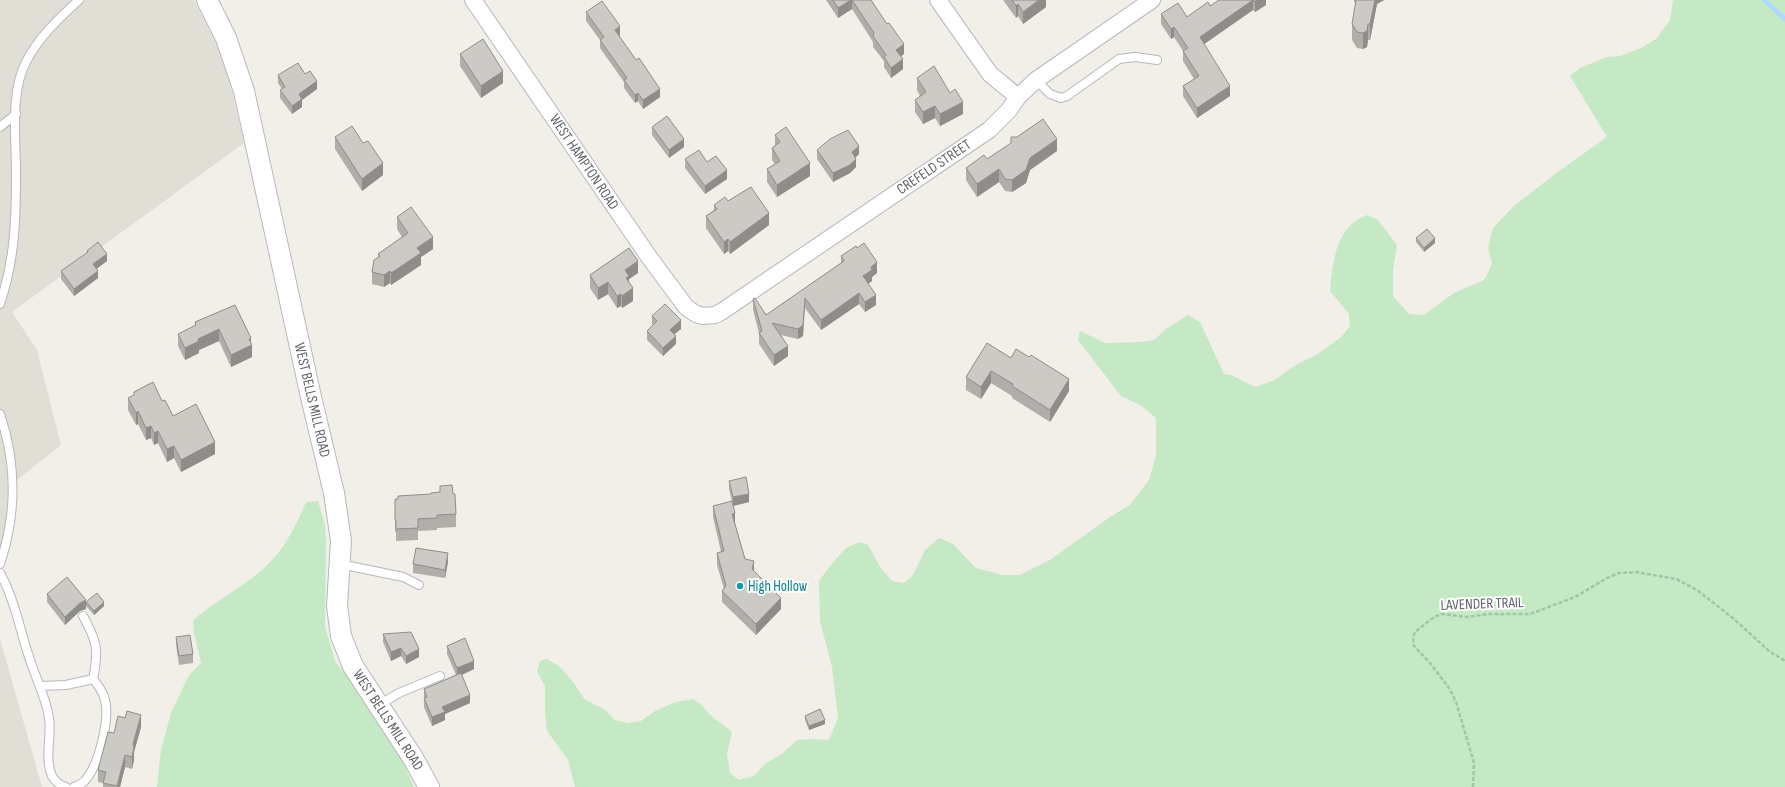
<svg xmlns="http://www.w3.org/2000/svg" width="1785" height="787" font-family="'Sofia Sans Condensed',sans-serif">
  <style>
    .education { fill: #e1ded6 }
    .green { fill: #c5e8c5 }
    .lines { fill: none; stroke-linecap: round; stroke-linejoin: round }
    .stream { stroke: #aadaff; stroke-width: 4.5 }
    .service-casing { stroke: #b5b8bc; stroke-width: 10 }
    .minor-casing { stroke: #b5b8bc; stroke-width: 18 }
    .tertiary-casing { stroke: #b5b8bc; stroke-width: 22 }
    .path { stroke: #9cc7a9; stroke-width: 2.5; stroke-dasharray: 4 2; stroke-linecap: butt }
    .service { stroke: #fff; stroke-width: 8 }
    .minor { stroke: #fff; stroke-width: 16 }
    .tertiary { stroke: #fff; stroke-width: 20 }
    .wall { fill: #afaea9 }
    .shaded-wall { fill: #8f8d8a }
    .building { fill: #cccac5; stroke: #8f8d8a }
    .culture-dot { fill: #0f9aa8; stroke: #fff; stroke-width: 1.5 }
    .labels { text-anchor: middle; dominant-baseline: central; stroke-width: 4; stroke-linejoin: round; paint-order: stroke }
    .street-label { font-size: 15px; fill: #5f6368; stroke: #fff }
    .culture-label { font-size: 15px; fill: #0d838f; stroke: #fff; text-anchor: start }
  </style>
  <rect width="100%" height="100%" fill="#f1efe8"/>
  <path class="education" d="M0,0H194L226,63L244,143L12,312L37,350L61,445L16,481L12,533L0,570Z
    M0,639L42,787H0Z"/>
  <path class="green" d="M1673,0H1785V787H575L568,760L547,731L545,711V686L537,672L540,661L547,659L559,666L574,683L584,699L604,709L615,720L628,723L641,721L655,711L676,702L693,699L701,704L710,715L732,732L727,754L730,773L739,780L754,776L766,763L782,754L797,740L815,739L829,740L838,718L832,667L820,621L819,581L830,566L846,548L860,542L868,545L880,567L892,581L904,583L913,575L925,550L939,538L953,544L976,568L1002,575H1020L1050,560L1110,517L1130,505L1149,480L1156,456V418L1142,406L1121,396L1078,340L1080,331L1105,343L1141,342L1154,340L1166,329L1188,315L1200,322L1224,374L1231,375L1255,387L1275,380L1294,366L1318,354L1341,337L1350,326L1349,314L1330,291C1332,263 1337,224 1368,215L1378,220L1397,245L1393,270V296L1409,314L1424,315L1454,293L1484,280L1487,275L1492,263L1488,248L1493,228L1515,205L1559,171L1607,137L1570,76L1580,68L1607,57L1620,56L1641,48L1656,39L1670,20Z
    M318,501L325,525L326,540L325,627L335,661L372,708L399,753L414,787H157L161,750L171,713L189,675L201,663L194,633L193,620C215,601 242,588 263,569C283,552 296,526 306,502Z"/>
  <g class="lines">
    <path class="stream" d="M1764,0L1785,19"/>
    <defs>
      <path id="service" d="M1036,80L1050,94L1061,98L1067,96L1119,59L1135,57L1157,60
        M0,127L16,114
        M0,304C15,259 16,220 16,173C16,139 10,92 26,62C38,38 59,18 79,0
        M0,414C17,465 17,513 0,564
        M340,564L403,577L419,585
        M0,573C15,600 20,631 30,660C36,679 46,697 49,718C52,736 44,758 52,776C55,782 60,785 66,787
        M40,686L66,685L93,679
        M379,705L399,693L440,676
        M74,787C80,785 84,783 87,778C99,763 110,719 105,700C103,692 98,685 93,679C99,650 97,641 83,616"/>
      <path id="minor" d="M473,0L649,257L686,307L696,314L703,316L715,315L721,312L989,130L1009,110L1018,97L1036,80L1152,0
        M938,0L990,74L1018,97"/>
      <path id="tertiary" d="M207,0L226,38L244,91L311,397L334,493L341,541L337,606L341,636L353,666L413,758L429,787"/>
    </defs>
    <use href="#service" class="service-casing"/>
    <use href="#minor" class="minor-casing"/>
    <use href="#tertiary" class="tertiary-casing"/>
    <path class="path" d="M1473,787L1474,763L1456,702L1449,688L1430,663L1414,646L1413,638L1415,632L1434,617L1442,614L1468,617L1488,614H1530L1575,597L1607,578L1619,573L1636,572L1676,579L1697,590L1734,619L1769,651L1785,661"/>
    <use href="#service" class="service"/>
    <use href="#minor" class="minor"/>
    <use href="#tertiary" class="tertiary"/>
  </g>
  <path class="wall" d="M826,0H871L904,54L901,56L903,69L891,78L884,67V61L873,47V42L852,9L838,18Z
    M1003,0H1046V7L1023,24L1018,16L1016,18Z
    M1219,0H1266V5L1255,12L1253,10L1204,44L1230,96L1197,118L1183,96V86L1194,79L1183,61V51L1174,37L1171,39L1161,24V14L1187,17L1210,6Z
    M1354,0H1384L1377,4L1370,40H1368L1367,47L1363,49L1357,48L1352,40V24L1356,3L1354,2Z
    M586,12L620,35L619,36L660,97L643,109L638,101L635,103L624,88V82L600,48V40L586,21Z
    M460,54L503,83L481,98L460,66Z
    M305,74L317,89L302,100V107L292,114L280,98V90L282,89L278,83V75Z
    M917,78L963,114L940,126L935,118L923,124L915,112V100L920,96L917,90Z
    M652,127L684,147L669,158L652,135Z
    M775,135L810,176L777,197L767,182V169L775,164L772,160V148L775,146Z
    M335,137L383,175L362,191L335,149Z
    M817,150L859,154L855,157L856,167L850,173L833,182L817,159Z
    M1057,151L1030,170L1026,183L1012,192L1005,191L999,182L977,197L966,180V168L987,159Z
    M685,159L707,162L727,179L705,194L685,168Z
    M728,201L769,225L730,254L728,251L724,254L706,228V216L714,210V205Z
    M397,217L433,249L421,257V265L391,285L390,283L384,287L372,284V272L378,257V254L402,237L397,229Z
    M1416,238L1435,243L1424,252L1416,242Z
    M87,251L107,261L97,269L98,278L74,296L61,279V271L87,253Z
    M841,256L877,273L872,277V281L868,284L876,305L865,312L859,304L821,330L805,308L803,336L798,339L781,335L788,356L774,366L759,344V333L753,310V299L766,315L841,263Z
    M638,273L629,279V282L633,301L622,308L621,306L617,308L608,294L598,300L590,288V275Z
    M235,305L251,343L252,357L231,367L219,341L199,350V353L185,360L178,346V334L195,326V322Z
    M652,316L681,329L674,334L676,344L663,356L647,340V331L653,325L652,324Z
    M1011,358L1069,391L1050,422L1012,398V396L991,383L981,399L966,390V377Z
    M134,392L162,401L173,416L215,454L181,472L174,458L167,462L158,443L154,445L151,438L146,440L138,424L136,425L128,410V398L134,395Z
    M729,481L749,502L733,506L729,489Z
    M453,494L456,514V527L437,528V530L418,531V540L396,541V532H395V520Z
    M713,506L735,523L745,559L781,609L756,635L722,602V591L724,589L717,565V553L721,552L713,517Z
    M448,562L445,578L413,573V564Z
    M47,594L86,609L80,611L65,625L47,602Z
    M86,602L104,606L94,615L86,606Z
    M383,634L419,657L406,664L401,656L391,661L383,642Z
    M176,637L193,654V663L179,665L176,645Z
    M447,646L474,669L462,675L470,703L445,714V720L432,726L424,707V689L456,675L447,654Z
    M805,716L825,724L809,730L805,720Z
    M141,727L134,752V760L132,769L125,767L120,787H103V783L98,782V770L114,733Z"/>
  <path class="shaded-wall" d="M851,0H852V9L838,18V8Z
    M1039,0H1046V7L1023,24V12Z
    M1253,0V10L1200,47V37Z
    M1257,0H1266V5L1255,12V2Z
    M1375,0H1384L1377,4L1370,40V24Z
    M1018,4V16L1016,18V6Z
    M1368,24V40L1367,47L1363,49V33Z
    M620,26V35L615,38V30Z
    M1174,27V37L1171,39V29Z
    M904,44V54L896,60V50Z
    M903,59V69L891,78V68Z
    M503,71V83L481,98V86Z
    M317,81V89L302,100V107L292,114V106L299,94Z
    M1230,86V96L1197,118V108Z
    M660,89V97L643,109V100Z
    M638,93V101L635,103V95Z
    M963,102V114L940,126V114Z
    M935,106V118L923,124V112Z
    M684,139V147L669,158V150Z
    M1057,139V151L1030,170L1026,183L1012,192V180L1030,158Z
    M859,146V154L852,161V152Z
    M856,159V167L850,173L833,182V173Z
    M383,163V175L362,191V179Z
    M810,163V176L777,197V185Z
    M999,169V182L977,197V184Z
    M727,170V179L705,194V186Z
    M769,213V225L730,254V242Z
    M433,237V249L421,257V265L391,285V273L417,248Z
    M1435,238V243L1424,252V248Z
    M728,239V251L724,254V242Z
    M107,254V261L93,271V264Z
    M638,261V273L629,279V288L626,290L625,270Z
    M877,262V273L872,277V281L863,287V276L871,267Z
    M98,271V278L74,296V289Z
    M390,271V283L384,287V275Z
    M608,282V294L598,300V288Z
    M633,288V301L622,308V296Z
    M859,293V304L821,330V320Z
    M621,294V306L617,308V296Z
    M876,295V305L865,312V302Z
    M805,298L803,336L798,339V329Z
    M681,320V329L670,338V330Z
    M219,329V341L199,350V353L185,360V348L198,339Z
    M676,336V344L663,356V348Z
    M251,338V345H252V357L231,367V355Z
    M788,346V356L774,366V355Z
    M991,371V383L981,399V387Z
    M1069,379V391L1050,422V410Z
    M138,411V424L136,425V413Z
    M151,426V438L146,440V428Z
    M158,431V443L154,445V433Z
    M215,442V454L181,472V460Z
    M174,446V458L167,462V449Z
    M749,494V502L733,506V497Z
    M735,513V524L732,514Z
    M448,553V562L445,578V570Z
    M754,561V573L752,569Z
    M781,598V609L756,635V624Z
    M86,600V609L80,611L65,625V617L80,603Z
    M104,602V606L94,615V611Z
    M401,648V656L391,661V652Z
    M419,649V657L406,664V656Z
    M474,661V669L457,677V668Z
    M470,695V703L445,714V720L432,726V717L442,707Z
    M141,715V727L134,752V760L132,769V757L133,744Z
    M825,720V724L809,730V726Z
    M125,755V767L120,787H117Z"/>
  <path class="building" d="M833,0H851L838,8Z
    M852,0H871L887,24L889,23L904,44L896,50L903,59L891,68L884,57L886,55L873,36L874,33Z
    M1012,0H1039L1023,12L1018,4L1016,6Z
    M1219,0H1257L1255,2L1253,0L1200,37L1230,86L1197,108L1183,86L1199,76L1183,51L1188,48L1174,27L1171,29L1161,14L1178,3L1187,17L1208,2L1210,6Z
    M1356,0H1375L1370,24H1368L1367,31L1363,33L1357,32L1352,24Z
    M602,1L620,26L615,30L636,60L639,58L660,89L643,100L638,93L635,95L624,80L627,78L600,40L604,37L586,12Z
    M483,39L503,71L481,86L460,54Z
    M298,63L305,74L310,71L317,81L299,94L302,99L292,106L280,90L285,87L278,75Z
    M934,66L950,93L955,89L963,102L940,114L935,106L923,112L915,100L926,92L917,78Z
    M667,116L684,139L669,150L652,127Z
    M1043,119L1057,139L1030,158L1026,170L1012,180L1005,179L999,169L977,184L966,168L984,155L987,159L1011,143V137H1017Z
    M352,126L363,143L368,141L383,163L362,179L335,137Z
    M786,127L810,163L777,185L767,169L780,161L772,148L780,142L775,135Z
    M848,130L859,146L852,152L856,159L850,165L833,173L817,150L830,139Z
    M699,150L707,162L716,156L727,170L705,186L685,159Z
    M751,187L769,213L730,242L728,239L724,242L706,216L717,209L714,205L725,197L728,201Z
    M411,207L433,237L417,248L421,253L391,273L390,271L384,275L372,272L374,260L380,256L378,254L408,233L397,217Z
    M1427,229L1435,238L1424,248L1416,238Z
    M98,242L107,254L93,264L98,271L74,289L61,271L88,252L87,251Z
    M864,243L877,262L871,267L872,270L863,276L876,295L865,302L859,293L821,320L805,298L803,325L798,329L772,323L788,346L774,355L759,333L762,331L753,299L755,298L766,315L844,261L841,256L856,246L857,248Z
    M629,248L638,261L625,270L629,276L626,278L633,288L622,296L621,294L617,296L608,282L598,288L590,275Z
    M665,304L681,320L670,330L676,336L663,348L647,331L657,321L652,316Z
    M235,305L251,338L249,339L252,345L231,355L219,329L198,339L199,341L185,348L178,334L196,325L195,322Z
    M987,343L1011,358L1016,349L1029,357L1031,355L1069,379L1050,410L1012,386L1013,384L991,371L981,387L966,377Z
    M153,382L162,401L165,400L173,416L196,404L215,442L181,460L174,446L167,449L158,431L154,433L151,426L146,428L138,411L136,413L128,398L134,395V392Z
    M746,477L749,494L733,497L729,481Z
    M452,485L453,494H455L456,514L437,515V518L418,519V528L396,529V520H395V499H398V496L431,494V493L440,492V486Z
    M732,501L735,513L732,514L745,559L754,561L752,569L781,598L756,624L722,591L726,586L717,553L724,551L713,506Z
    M416,548L448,553L445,570L413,564Z
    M67,577L86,600L80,603L65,617L47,594Z
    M97,593L104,602L94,611L86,602Z
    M411,632L419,649L406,656L401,648L391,652L383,634Z
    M190,635L193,654L179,656L176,637Z
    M465,638L474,661L457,668L447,646Z
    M461,673L470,695L442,707L445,712L432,717L424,698L427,697L424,689Z
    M820,709L825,720L809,726L805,716Z
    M127,711L141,715L133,744L134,747L132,757L125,755L117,786L103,783L106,772L98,770L108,732L114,733L118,716L125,718Z"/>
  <circle class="culture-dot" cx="740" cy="586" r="4"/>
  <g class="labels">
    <g class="street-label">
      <text transform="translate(584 162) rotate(56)">WEST HAMPTON ROAD</text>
      <text transform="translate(934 167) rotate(-34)">CREFELD STREET</text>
      <text transform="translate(312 400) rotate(77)">WEST BELLS MILL ROAD</text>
      <text transform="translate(1482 604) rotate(-2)">LAVENDER TRAIL</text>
      <text transform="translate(388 720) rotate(57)">WEST BELLS MILL ROAD</text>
    </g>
    <g class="culture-label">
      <text x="748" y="586">High Hollow</text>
    </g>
  </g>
</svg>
